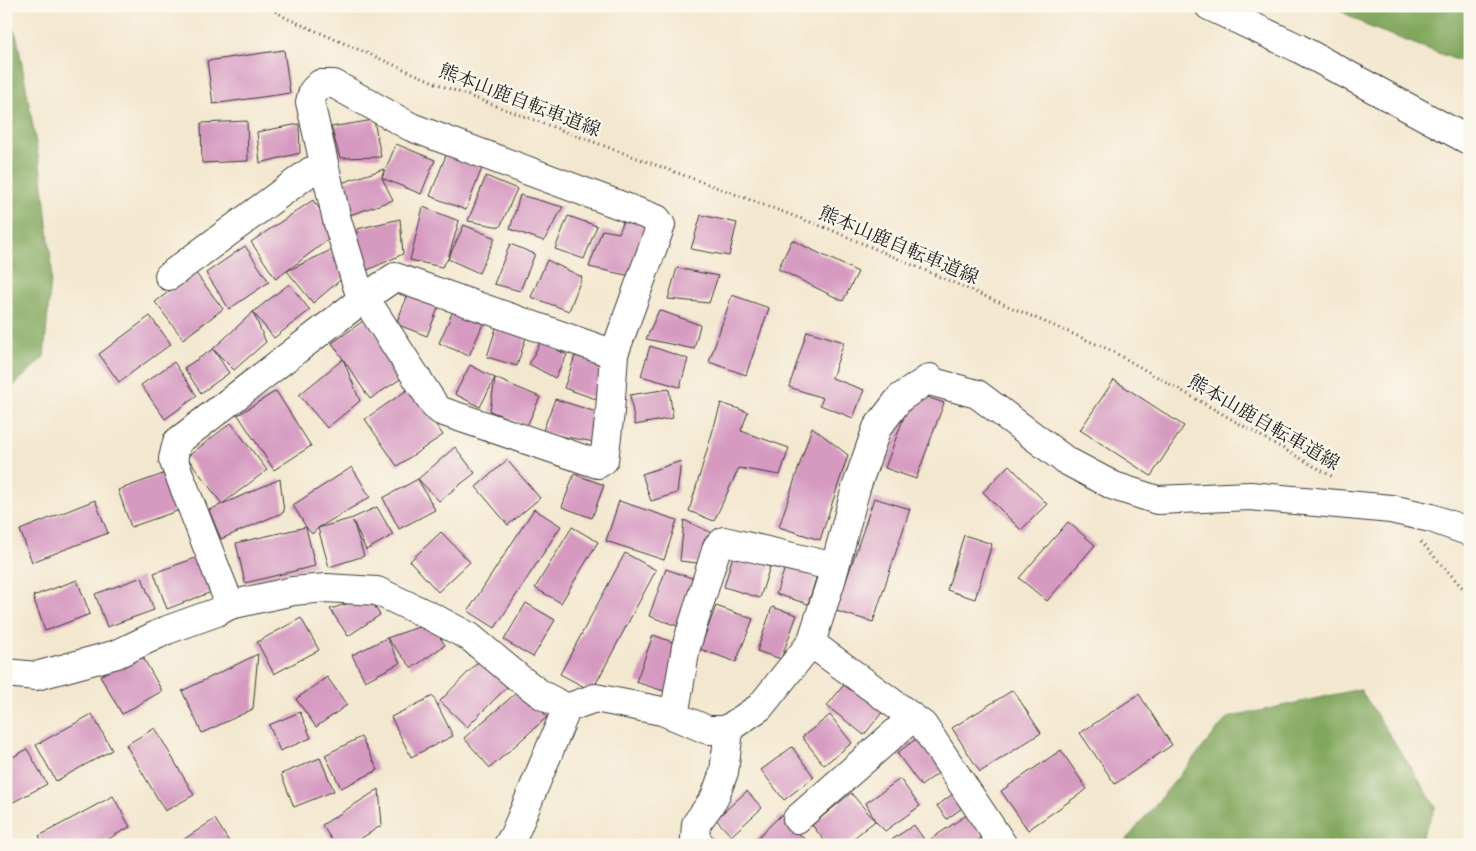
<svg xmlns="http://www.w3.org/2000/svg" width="1476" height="851" font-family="'IM FELL Great Primer','Noto Serif JP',serif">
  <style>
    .forest { fill: #81a75d; stroke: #4e623c }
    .building { fill: #d69ac1 }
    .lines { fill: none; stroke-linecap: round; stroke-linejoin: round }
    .street-casing { stroke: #3c3a37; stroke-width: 30 }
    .path { stroke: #3c3a37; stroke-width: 3; stroke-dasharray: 1 4; stroke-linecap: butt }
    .street { stroke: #fff; stroke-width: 28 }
    .labels { text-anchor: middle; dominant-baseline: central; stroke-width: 4.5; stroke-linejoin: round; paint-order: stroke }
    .street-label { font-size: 19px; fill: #1c1c1c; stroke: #fbf7ec }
  </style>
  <rect width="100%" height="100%" fill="#fbf7ec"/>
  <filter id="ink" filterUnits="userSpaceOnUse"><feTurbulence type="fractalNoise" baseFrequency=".02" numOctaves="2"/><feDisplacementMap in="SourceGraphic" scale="10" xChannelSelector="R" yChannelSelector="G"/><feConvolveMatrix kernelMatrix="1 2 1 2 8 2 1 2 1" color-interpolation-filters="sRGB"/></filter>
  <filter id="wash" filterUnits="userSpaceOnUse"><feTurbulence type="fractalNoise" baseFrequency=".0096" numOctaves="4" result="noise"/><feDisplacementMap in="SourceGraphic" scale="20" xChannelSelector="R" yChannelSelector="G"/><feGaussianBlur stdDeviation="1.12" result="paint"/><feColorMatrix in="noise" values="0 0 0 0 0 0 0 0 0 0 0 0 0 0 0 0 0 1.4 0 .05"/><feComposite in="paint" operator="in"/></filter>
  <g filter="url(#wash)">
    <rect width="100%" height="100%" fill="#f3e7cf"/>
    <path class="forest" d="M1333,6H1470V65L1367,26Z
      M6,13L17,37L42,177L52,268L44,357L6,393Z
      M1360,689L1436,807L1418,845H1122L1227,718Z"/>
    <g id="blocks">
      <path class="building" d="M284,50L290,93L213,104L207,61Z
        M374,120L381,157L340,158L331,127Z
        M247,121L248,161L202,163L201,123Z
        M299,124L300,153L260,163L257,132Z
        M396,144L435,160L421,194L382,178L393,200L350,215L338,184L384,169L382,178Z
        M446,155L482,168L466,210L430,196Z
        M486,176L517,189L500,227L468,221Z
        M520,195L563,207L544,241L510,229Z
        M313,200L337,233L276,279L251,242Z
        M423,207L459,221L448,259L442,267L410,260Z
        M626,215L653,222L635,277L589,267L602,230L619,233Z
        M701,215L737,223L729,256L691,249Z
        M568,216L597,226L584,259L555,249Z
        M400,219L403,254L361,273L357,229Z
        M464,225L495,238L479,273L448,259Z
        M792,240L858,272L843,301L778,269Z
        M510,244L535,254L520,291L494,284Z
        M245,246L269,282L229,309L206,273Z
        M331,250L344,277L313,303L287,271Z
        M547,260L582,277L569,311L531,297Z
        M677,268L718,276L709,303L668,299Z
        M195,272L223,309L183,339L155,302Z
        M289,284L310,310L274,338L253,312L266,342L234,370L213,349L229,373L201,393L184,368L213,349L253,312Z
        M408,294L439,306L427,336L396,324Z
        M732,295L769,308L746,375L709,362Z
        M659,310L700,325L694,349L646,339Z
        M453,311L483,324L469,356L439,343Z
        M150,316L171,344L119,382L99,354Z
        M366,319L405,376L370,399L343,359L360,401L327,428L299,395L343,359L332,343Z
        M497,325L527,334L517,366L487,357Z
        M807,331L844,342L832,378L864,390L853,418L820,405L823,398L789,387Z
        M541,341L567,355L555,378L529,364Z
        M650,346L688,359L680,387L641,376Z
        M575,356L607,366L596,399L564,388Z
        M174,362L197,396L165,419L141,385Z
        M470,365L495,378L480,407L455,394Z
        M495,378L540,397L527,426L490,411Z
        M1114,380L1184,426L1151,476L1080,430Z
        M410,388L443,435L397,466L365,419Z
        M669,389L673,418L635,425L630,395Z
        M276,391L311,446L274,470L238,415Z
        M913,392L944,403L916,479L885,468Z
        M555,399L606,415L595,442L542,433Z
        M721,403L748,412L741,431L789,448L780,475L739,468L714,521L689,511Z
        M231,423L267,470L222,504L187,457Z
        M812,427L848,455L820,540L779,527Z
        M455,447L475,473L439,501L418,479L435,510L399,529L383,498L418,479Z
        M507,460L540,498L508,525L476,487Z
        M681,461L677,493L651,501L642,474Z
        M1009,465L1047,504L1021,530L983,492Z
        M352,467L370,497L318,528L353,518L377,507L393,535L366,550L353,521L364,556L329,567L318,528L312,534L306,527L293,505Z
        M166,473L180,510L131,527L118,490Z
        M574,474L604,485L592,518L562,507Z
        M280,479L284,512L221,539L209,510Z
        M874,498L910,509L873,622L836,611Z
        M95,500L108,533L32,562L20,530Z
        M619,501L677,520L664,560L606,541Z
        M534,509L561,526L495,628L468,611Z
        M684,520L712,533L697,563L680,561Z
        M1068,522L1095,545L1047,601L1019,578Z
        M306,527L315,566L245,583L236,543Z
        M572,527L598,542L561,603L535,588Z
        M441,532L470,562L438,592L410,561Z
        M964,535L992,544L975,599L947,590Z
        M734,552L771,563L760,598L724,587Z
        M625,553L656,570L592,691L560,674Z
        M201,556L214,591L167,609L154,573Z
        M786,565L817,575L808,604L776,594Z
        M666,569L700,581L683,628L649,616Z
        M142,577L154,610L107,627L95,594Z
        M77,580L90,614L45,631L33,596Z
        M369,597L380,615L348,636L330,609Z
        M526,603L555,620L533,657L504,640Z
        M716,606L753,619L736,662L700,649Z
        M772,607L797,615L781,659L757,651Z
        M301,618L319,650L274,674L257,642Z
        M430,623L445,645L412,668L387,638Z
        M653,635L686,647L670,693L636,682Z
        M387,638L400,663L365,681L352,655Z
        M140,652L162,691L122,714L100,676Z
        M258,654L253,709L202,733L182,691Z
        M482,658L509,685L467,727L440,701Z
        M327,677L347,705L316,727L296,699Z
        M847,681L884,710L864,735L827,706Z
        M522,688L547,717L490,768L464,738Z
        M1013,690L1041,733L980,772L952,728Z
        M1139,694L1172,745L1115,784L1080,733Z
        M433,696L453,736L411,757L391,717Z
        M300,712L311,738L280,751L269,725Z
        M92,714L112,750L56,781L36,745Z
        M830,715L852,743L824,765L802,737Z
        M155,728L194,795L165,811L126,745Z
        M920,736L945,768L921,786L897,753Z
        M361,737L378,770L341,788L325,755Z
        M792,747L814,777L784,800L761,770Z
        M27,749L47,784L6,806V761Z
        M1061,750L1087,789L1028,830L1001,791Z
        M320,758L334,791L294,807L281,774Z
        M900,779L920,806L885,831L875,821L845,845H828L812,825L851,793L875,821L866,803Z
        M379,789L382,825L351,845H335L322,825Z
        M958,790L973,800L947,819L937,806Z
        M747,791L762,808L731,836L716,819Z
        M113,796L130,827L97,845H44L39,836Z
        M968,814L983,837L971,845H935L931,839Z
        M781,815L810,845H750Z
        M215,819L231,845H175Z
        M914,825L928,845H884Z"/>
    </g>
  </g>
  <g filter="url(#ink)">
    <use href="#blocks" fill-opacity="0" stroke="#3c3a37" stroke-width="1"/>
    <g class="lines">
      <defs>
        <path id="street" d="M1209,6L1298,48L1470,141
          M320,84H334L411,127L657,219L661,225L614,354L610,412L604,460L598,464L441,411L435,406L370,306L359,292L337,220L310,102L313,91Z
          M169,276L311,171L325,169
          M230,605L173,459L177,442L364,298L395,277L614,354
          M811,643L923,725L1003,845
          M6,673L36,676L117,654L167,630L217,612L230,605L293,591L326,588L377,591L432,617L470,637L519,678L542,695L567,708L595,698L662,711L708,730H726L760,707L811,643L831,581L856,488L877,428L900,398L930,378L933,382L977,394L1065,460L1114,486L1157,500L1250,496L1391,509L1431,518L1470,532
          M674,716L686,647L717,547L724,541L835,567
          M797,819L912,718
          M508,845L514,835L567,708
          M701,845L695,839L696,824L714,799L724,772L728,738L726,730"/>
      </defs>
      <use href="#street" class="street-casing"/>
      <path class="path" d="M267,6L286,18L445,87L829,229L1110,350L1333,477
        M1421,542L1470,596"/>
      <use href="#street" class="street"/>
    </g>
  </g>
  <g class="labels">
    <g class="street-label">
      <text transform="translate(520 100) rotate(21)">熊本山鹿自転車道線</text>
      <text transform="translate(899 245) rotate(23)">熊本山鹿自転車道線</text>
      <text transform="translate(1264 422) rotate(30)">熊本山鹿自転車道線</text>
    </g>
  </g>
  <rect width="1476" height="851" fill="none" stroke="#fbf7ec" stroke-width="25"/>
</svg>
